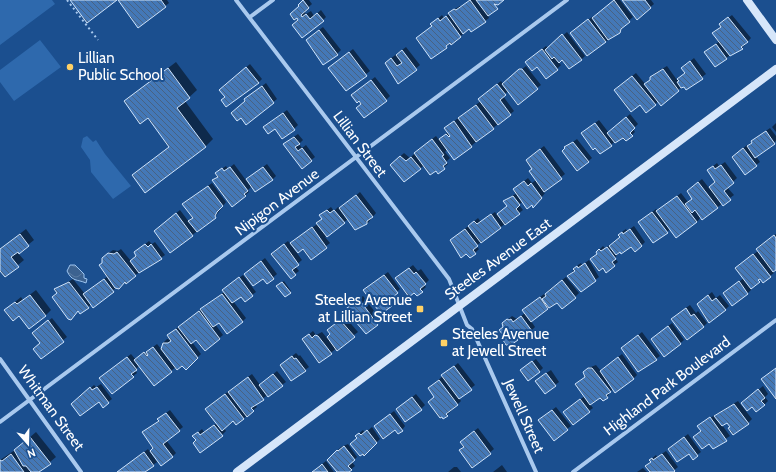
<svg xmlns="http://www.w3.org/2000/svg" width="776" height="472" font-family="Cabin,sans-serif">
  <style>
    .park { fill: #2e69ad }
    .water { fill: url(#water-waves); stroke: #9cc4f0 }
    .shadow { fill: #0007 }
    .building { fill: url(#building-back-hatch); stroke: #cfe3fa }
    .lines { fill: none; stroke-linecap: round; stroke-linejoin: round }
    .path { stroke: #a9c9ee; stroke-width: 2; stroke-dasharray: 2 3; stroke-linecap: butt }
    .street { stroke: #a9c9ee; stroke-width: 4 }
    .secondary { stroke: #d6e6fa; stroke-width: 8 }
    .poi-dot { fill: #ffd166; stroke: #1b4f8f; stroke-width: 1.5 }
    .labels { text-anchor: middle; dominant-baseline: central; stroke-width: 4; stroke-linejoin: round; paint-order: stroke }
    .poi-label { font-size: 15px; fill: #fff; stroke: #1b4f8f; text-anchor: start }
    .street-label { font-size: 15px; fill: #fff; stroke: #1b4f8f }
  </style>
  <defs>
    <pattern id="water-waves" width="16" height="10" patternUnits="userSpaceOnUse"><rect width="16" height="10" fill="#3c6290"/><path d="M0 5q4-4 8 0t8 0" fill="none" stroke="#597aa1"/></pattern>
    <pattern id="building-back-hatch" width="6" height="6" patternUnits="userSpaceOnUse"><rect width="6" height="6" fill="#4478b7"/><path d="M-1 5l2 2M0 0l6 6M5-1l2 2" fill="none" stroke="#486282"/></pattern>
  </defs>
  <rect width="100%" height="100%" fill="#1b4f8f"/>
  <path class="park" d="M0,0H52L55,4L0,45Z
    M40,40L61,67L14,101L0,82V70Z
    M87,136L93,142L96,140L105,154L131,186L113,199L91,172L90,160L81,147L83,138Z"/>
  <path class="water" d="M70,265H75L84,274V278L87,279L86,283C77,279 72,282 67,271Z"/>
  <path class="shadow" d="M119,0H167L169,3L139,27Z
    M304,0H309L312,4L304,11L306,14L311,11L314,16L321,10L326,17L323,20H299L300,6Z
    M470,0H491L488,15L489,18L472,31L469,28L461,36L431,57L433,26L432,24L442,15L444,18L453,10L460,6L461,7Z
    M615,0H620L633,17L624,25L620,32L605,42L575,30L592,17L593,18Z
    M623,0H651L654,4L637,18Z
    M732,15L751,38L742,48L726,58L709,49L720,41L714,33L721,26L724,21Z
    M323,27L341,50L337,54L311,36Z
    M567,32L585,56L581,60L563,59L558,62L561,65L557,69L537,66L526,62L546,46L548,48Z
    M406,47L420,65L399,83L390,59Z
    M353,49L370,71L346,90L333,65Z
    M694,58L706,74L686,89L684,85L661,104L658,101L655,105L640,104L619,86L636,73L646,85L655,73L667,66L677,80L686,72L682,68Z
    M176,62L197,90L185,101L213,139L205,147L133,175L170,146L148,117L125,101Z
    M250,64L262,79L258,83L224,86Z
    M526,66L541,85L537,88L508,91L503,96L514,111L455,159L448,149L445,152L450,158L446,162L448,164L438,172L424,165L420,169L396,160L404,153L410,158L419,149L436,136L439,140L448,132L449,125L481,101L483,95L501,81L503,84Z
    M375,77L390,96L386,100L362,104L356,92Z
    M266,83L277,99L246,123V101L249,96Z
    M287,110L298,125L294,129L282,138L275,128L264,127Z
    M630,114L638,124L633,129L635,132L632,135L624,136L615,141L611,145L586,130L599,120L609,133Z
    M776,123V132L772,127Z
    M770,128L776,136V141L756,156L760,162L756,165L733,157L747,145L748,146L756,138Z
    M298,134L303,140L299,144L302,148L306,145L315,157L302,168L288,141Z
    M577,139L592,158L578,170L566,147Z
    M544,146L565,174L543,192L545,193L537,203L532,204L523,201L519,205L523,210L481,242L476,246L479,249L475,253L470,257L467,253L462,257L453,246L455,237L478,218L481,222L495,212L497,215L508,206L504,201L517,193L514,189L528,178L532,183L536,180L531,156Z
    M725,162L737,178L727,187L734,195L703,218L701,217L697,222L670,229L667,232L643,219L656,209L658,211L681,193L688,202L693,198L691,188L702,179L709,188L716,181L708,170L717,163L719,166Z
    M234,164L251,187L248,190L249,192L232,206L214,181L219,176L220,170L226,166L228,169Z
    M267,164L276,176L272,180L251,176Z
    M212,183L226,202L215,217L171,252L159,227L180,210L189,222L194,217L187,201Z
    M360,192L376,213L367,224L348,219L325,237L330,243L311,258L295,239L316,225L323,219L324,212L331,207L334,211L338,207L340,209Z
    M634,226L645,242L642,245L635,251L631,246L620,251L615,258L618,262L614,265L598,253L597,252L603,246L605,248L612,244L621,237L620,235L623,231L626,229L627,231Z
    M26,229L34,240L18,253L24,260L5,276L0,270V249Z
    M776,234V269L773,271L774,273L770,276L761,278L750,288L751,290L748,293L732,304L724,293L744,278L740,265L758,251L757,249L760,245Z
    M149,241L152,244L155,242L165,255L88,307L58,292L56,289L73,279L85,294L108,276L103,262L107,254L113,250L118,251L121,249L131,261L137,255L139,249Z
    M288,241L302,260L295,266L299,271L295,274L276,250Z
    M265,258L277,274L267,283L263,277L249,271Z
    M589,260L599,277L595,280L569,276L578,265L581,263L582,265Z
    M413,265L418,271L421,269L429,280L424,285L426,287L417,295L400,275Z
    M388,272L400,289L391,297L395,302L381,313L368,287Z
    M243,275L256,292L252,295H241L233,301L246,318L242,322H219L215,324L223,335L205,350L197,339L192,342L201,354L186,369L182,365L176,367L154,384L140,365L135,370L137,373L133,376L104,375L131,354L136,360L157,344L162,350L163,343L167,339L172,340V332L224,292L227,287Z
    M566,277L579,293L575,297L558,301L551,306L531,321L535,327L531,331L522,334L511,344L504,323L512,316L517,319L525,313L527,307L544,294L546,297L549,290Z
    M284,281L291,291L290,292L279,285Z
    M36,290L51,310L45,316L20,315L5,310L21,297L23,300Z
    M712,292L716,298L720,295L729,306L725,310L702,300Z
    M363,296L381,320L366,333L355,319L344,311Z
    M690,305L696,313L698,311L707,323L703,327L676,315Z
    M345,317L358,332L320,361L303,339L313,331L316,335L322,332L327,338L331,333L332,326Z
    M52,318L67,337L41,358V343L37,329Z
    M672,323L684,340L665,356L656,336Z
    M642,332L660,356L638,371L627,356L626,345Z
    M296,353L299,356L300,355L309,367L305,370L281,365Z
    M622,354L637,375L634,378L615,392L613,388L607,397H600L590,404L593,408L589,411L568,408L585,396V377L588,368L596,365L601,371Z
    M536,359L543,368L540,371L525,367Z
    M458,363L475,385L459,398L461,401L444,418L435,396L429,388Z
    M551,370L559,382L555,385L540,377Z
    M277,371L286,382L255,404L257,407L243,419L233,420L224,428L226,431L222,435L200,451L197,440L194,436L202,429L204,432L217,423L210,405L252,374L260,385Z
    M101,384L112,399L108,402L76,401L94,385L96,387Z
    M763,386L768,394L765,397L768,401L764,405L752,406L742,403Z
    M416,394L425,405L421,409L401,406Z
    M738,401L752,419L748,423L731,426L727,421L722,425L730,436L713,447L710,442L694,437L702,431V423Z
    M556,407L571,426L567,429L543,417Z
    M170,410L183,427L166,440L176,453L172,457L154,448L143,432L159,421L162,416Z
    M394,411L405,426L402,430L375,426Z
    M372,427L380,439L364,455L356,436L363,430L365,433Z
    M478,428L494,449L472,467L460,450L465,446V438Z
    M36,432L56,457L38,472H0V460L15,450Z
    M688,434L701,452L697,455L669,449Z
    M348,444L357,457L352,462L355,466L348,472H338L328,460L341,447Z
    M148,449L157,462L153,465L144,472H118Z
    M666,451L678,467L672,472H651L650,460L656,455L657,457Z
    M326,461L334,472H312Z
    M502,465L507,472H493Z
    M454,467H457L461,472H448Z
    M643,468L647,472H637Z"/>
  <path class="building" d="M70,0H117L87,23Z
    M118,0H161L166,7L138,28Z
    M303,0L309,8L301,15L302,17L306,14L310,19L317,13L324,21L302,38L292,25L298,20L297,18L294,20L290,14L299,6L298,5Z
    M470,0L486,22L471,32L469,29L463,34L448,13L454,9L456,10Z
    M476,0H504L498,5L494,4L498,9L488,16Z
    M614,0L630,22L621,29L620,33L608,40L592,18Z
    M622,0H645L651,8L637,20Z
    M446,16L461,37L451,45L450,43L446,46L447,48L431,59L416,38L432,26L430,24L438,18L440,21Z
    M728,17L748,42L741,47L743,49L730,56L712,33L721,27L719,24Z
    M588,19L606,42L587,56L570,33Z
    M319,30L338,55L323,65L306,40Z
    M562,34L582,60L569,69L562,60L559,63L554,57L552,59L545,50Z
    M716,44L727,59L715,67L704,52Z
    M542,49L558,70L546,79L537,67L532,71L525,62Z
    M402,50L417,70L398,84L385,63L391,58L397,66L402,63L396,55Z
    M349,52L367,76L346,91L328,68Z
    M690,61L703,79L686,90L684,87L681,88L677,82L679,81L677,79L685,73L681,68Z
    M246,67L259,83L226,107L221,100L225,97L219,90Z
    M168,68L190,98L177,108L206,147L145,193L132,175L169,147L148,118L140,124L124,101Z
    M519,69H522L538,89L518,105L502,84Z
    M663,69L679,91L661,106L644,84L650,80V77Z
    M632,76L656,105L646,113L640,105L631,112L614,90Z
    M371,80L387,101L364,118L356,108L361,104L359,101L357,103L351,95Z
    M497,84L506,95L500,100L511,115L498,125L478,99Z
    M262,86L274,103L246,125L241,118L237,121L231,113L245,101L244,99Z
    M476,105L494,129L476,142L458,118Z
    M283,113L295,130L282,139L275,129L268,134L263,127Z
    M626,117L635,128L630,133L633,136L626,141L623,138L615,143L607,133Z
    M454,121L472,147L454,160L439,139L446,134L449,137L450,136L444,128Z
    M595,123L612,146L600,154L595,148L593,150L581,133Z
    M766,131L775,144L755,158L747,146L752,143L751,141Z
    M294,137L300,144L295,147L298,151L302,148L312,161L302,169L283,144Z
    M432,139L444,155L442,156L447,163L443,166L445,169L438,174L436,171L430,175L414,153Z
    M573,142L589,162L577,171L562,151L565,148L564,147Z
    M743,148L757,166L745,175L732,157Z
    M540,149L562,179L544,192L529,171L532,169L526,160Z
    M400,156L406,161L411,157L421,169L404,182L390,165Z
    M721,165L734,183L724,191L731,200L723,206L709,187L715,182L707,170L713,166L715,169Z
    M230,167L248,191L244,194L246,196L232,207L212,180L218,177L215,173L222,168L224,171Z
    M263,167L273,180L255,192L246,179Z
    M524,181L528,186L531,183L542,198L533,208L532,205L527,209L513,189Z
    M698,182L718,208L702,220L695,210L692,213L685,204L692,199L687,191Z
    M208,186L223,206L217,212L215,216L216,218L197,232L188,221L193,218L182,204Z
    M356,195L373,217L367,221V224L355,230L339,208Z
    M513,196L520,205L516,209L520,214L505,225L497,214L507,206L503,201Z
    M677,196L697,222L676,238L656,211Z
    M327,210L330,213L334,210L345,223L327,237L316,223L322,219L319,215Z
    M652,212L668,233L653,243L638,222Z
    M176,213L193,236L170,253L154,231Z
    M491,214L501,228L481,243L468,226L474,221L477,224Z
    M312,227L327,248L311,260L303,249L298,253L290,243Z
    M465,229L478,246L473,250L476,254L470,258L466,254L461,258L450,240Z
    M630,229L642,246L635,252L631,247L621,254L620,252L616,255L609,246L620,237L618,235L622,232L623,234Z
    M20,234L29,246L19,254L18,252L11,257L19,267L5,277L0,271V249Z
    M774,235L776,238V270L773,272L756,249Z
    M145,244L148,247L151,244L162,259L139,273L130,261L136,256L134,252Z
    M284,244L299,265L292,270L296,275L291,279L271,254Z
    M607,247L616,259L612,262L615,266L606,273L603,268L599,271L590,259L597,254L596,252L599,249L601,251Z
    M117,252L136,276L126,284L125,282L119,289L115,288L99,265L102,263V258L108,253L114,254Z
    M753,254L771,277L763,283L760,279L758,280L760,282L751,289L735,268Z
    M261,261L274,279L267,284L263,279L253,286L244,274Z
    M585,263L596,281L581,292L567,276L575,271L573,269L577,266L578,268Z
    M409,268L414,274L416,272L426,284L420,289L423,292L417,296L414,293L409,297L395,278Z
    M384,275L398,293L389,300L387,297L386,298L392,306L381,314L363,290Z
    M239,277L253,296L245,302L241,297L232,303L222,290Z
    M104,279L114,292L93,308L83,294Z
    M562,280L576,298L562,309L557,303L549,308L542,299L546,296L545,294Z
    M739,281L748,294L732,306L723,293Z
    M69,282L89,308L80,314L78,311L71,320L68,319L52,297L57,293L54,289Z
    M282,282L291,293L285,297L276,286Z
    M222,294L243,322L227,334L219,323L213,327L200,309Z
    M30,295L46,316L29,329L19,316L13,321L4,310L15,302L17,304Z
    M708,295L712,301L716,298L726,310L709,323L697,304Z
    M540,297L548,309L531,322L522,310Z
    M359,299L378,325L366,334L355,321L352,323L343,311Z
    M686,308L691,316L694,314L704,327L687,340L671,319Z
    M199,311L220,339L205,351L196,340L191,344L178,327Z
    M521,316L532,331L523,337L520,333L516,336L518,340L511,345H506L503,340V335L499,330L503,327L502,323L507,319L509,320L511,319L513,322Z
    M48,320L64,342L41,359L33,349L40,343L32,333Z
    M340,320L355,337L337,351L327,337L330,334L327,330Z
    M668,326L681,344L664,357L651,339Z
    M176,329L198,358L186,370L182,366L177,370L161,349L163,343H168L171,341L167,335Z
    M309,334L312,338L315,335L318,336L332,354L319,363L302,339Z
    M638,335L657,360L638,372L621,348Z
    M153,347L172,372L154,386L134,360L144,352L147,356L148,355L146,352Z
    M292,356L294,359L296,358L306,371L291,381L280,365Z
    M127,357L137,370L131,374L134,377L112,394L99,378Z
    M618,357L634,379L615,393L600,371Z
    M532,361L540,372L528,381L520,370Z
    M454,366L472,390L459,399L441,375Z
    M588,368H592L611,392L606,395L608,398L603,401L600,398L590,405L575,384L585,377L583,372Z
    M776,368V399L761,379Z
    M546,373L556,386L545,394L535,381Z
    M273,374L283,386L268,397L259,385Z
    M248,377L264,400L251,408L254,411L247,417L228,392Z
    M439,380L458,405L446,414L448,416L443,419L442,417L440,418L428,402L434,397L428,388Z
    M90,387L92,390L97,387L109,403L103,408L99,402L80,416L71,404Z
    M758,389L765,398L761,401L765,405L756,412L752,407L747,411L741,403Z
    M225,394L244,419L236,425L233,421L222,431L205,409Z
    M412,397L422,410L405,422L396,409Z
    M580,399L590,412L573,425L563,412Z
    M734,404L749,424L733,435L728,428L730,427L727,423L722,426L714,416Z
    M552,410L568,430L554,441L538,420Z
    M166,413L180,431L163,444L173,457L161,466L150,451L153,448L142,432L159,421L157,419Z
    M390,414L403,431L398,434L395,430L383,439L374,426Z
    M710,417L727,441L713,449L709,444L702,449L693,437L701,431L697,426Z
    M214,425L223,436L200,453L193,443L196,440L192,436L198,432L200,435Z
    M367,430L377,443L364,456L363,454L360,456L350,444L357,438L355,436L359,433L361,435Z
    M474,431L491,454L472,468L459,450L464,447L460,442Z
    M30,437L51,464L39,472H31L26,466H23L14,450Z
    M684,437L698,456L693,460L689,454L677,462L668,449Z
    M344,446L355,460L348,466L352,470L349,472H337L327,460L337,450L338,451Z
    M144,452L154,466L145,472H117Z
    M11,454L24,472H0V460L2,461Z
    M662,454L675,471L674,472H650L645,466L651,462L649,460L652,458L653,460Z
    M322,464L328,472H312L320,466Z"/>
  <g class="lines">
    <path class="path" d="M67,0L98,40"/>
    <path class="street" d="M236,0L449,279L467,325L472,329L536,472
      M250,17L273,0
      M0,359L81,472
      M0,422L567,0
      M573,472L776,320"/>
    <path class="secondary" d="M747,0L776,40
      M237,472L776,69"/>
  </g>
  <g class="poi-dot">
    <circle cx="70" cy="67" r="4"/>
    <rect x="416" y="305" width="8" height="8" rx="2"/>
    <rect x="440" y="339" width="8" height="8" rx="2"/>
  </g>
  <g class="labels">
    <g class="poi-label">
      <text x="78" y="58">Lillian<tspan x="78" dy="17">Public School</tspan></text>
      <text x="412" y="300" text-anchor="end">Steeles Avenue<tspan x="412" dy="17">at Lillian Street</tspan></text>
      <text x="452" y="334">Steeles Avenue<tspan x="452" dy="17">at Jewell Street</tspan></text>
    </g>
    <g class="street-label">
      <text transform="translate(360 144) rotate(53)">Lillian Street</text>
      <text transform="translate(277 202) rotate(-37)">Nipigon Avenue</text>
      <text transform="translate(498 259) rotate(-36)">Steeles Avenue East</text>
      <text transform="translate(667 386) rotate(-37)">Highland Park Boulevard</text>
      <text transform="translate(51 408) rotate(54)">Whitman Street</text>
      <text transform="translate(524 416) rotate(66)">Jewell Street</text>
    </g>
  </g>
  <g transform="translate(28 444) rotate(160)" stroke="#1b4f8f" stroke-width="3" paint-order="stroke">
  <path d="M0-3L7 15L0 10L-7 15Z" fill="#ffffff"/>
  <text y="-6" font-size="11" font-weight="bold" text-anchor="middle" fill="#ffffff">N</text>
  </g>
</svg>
